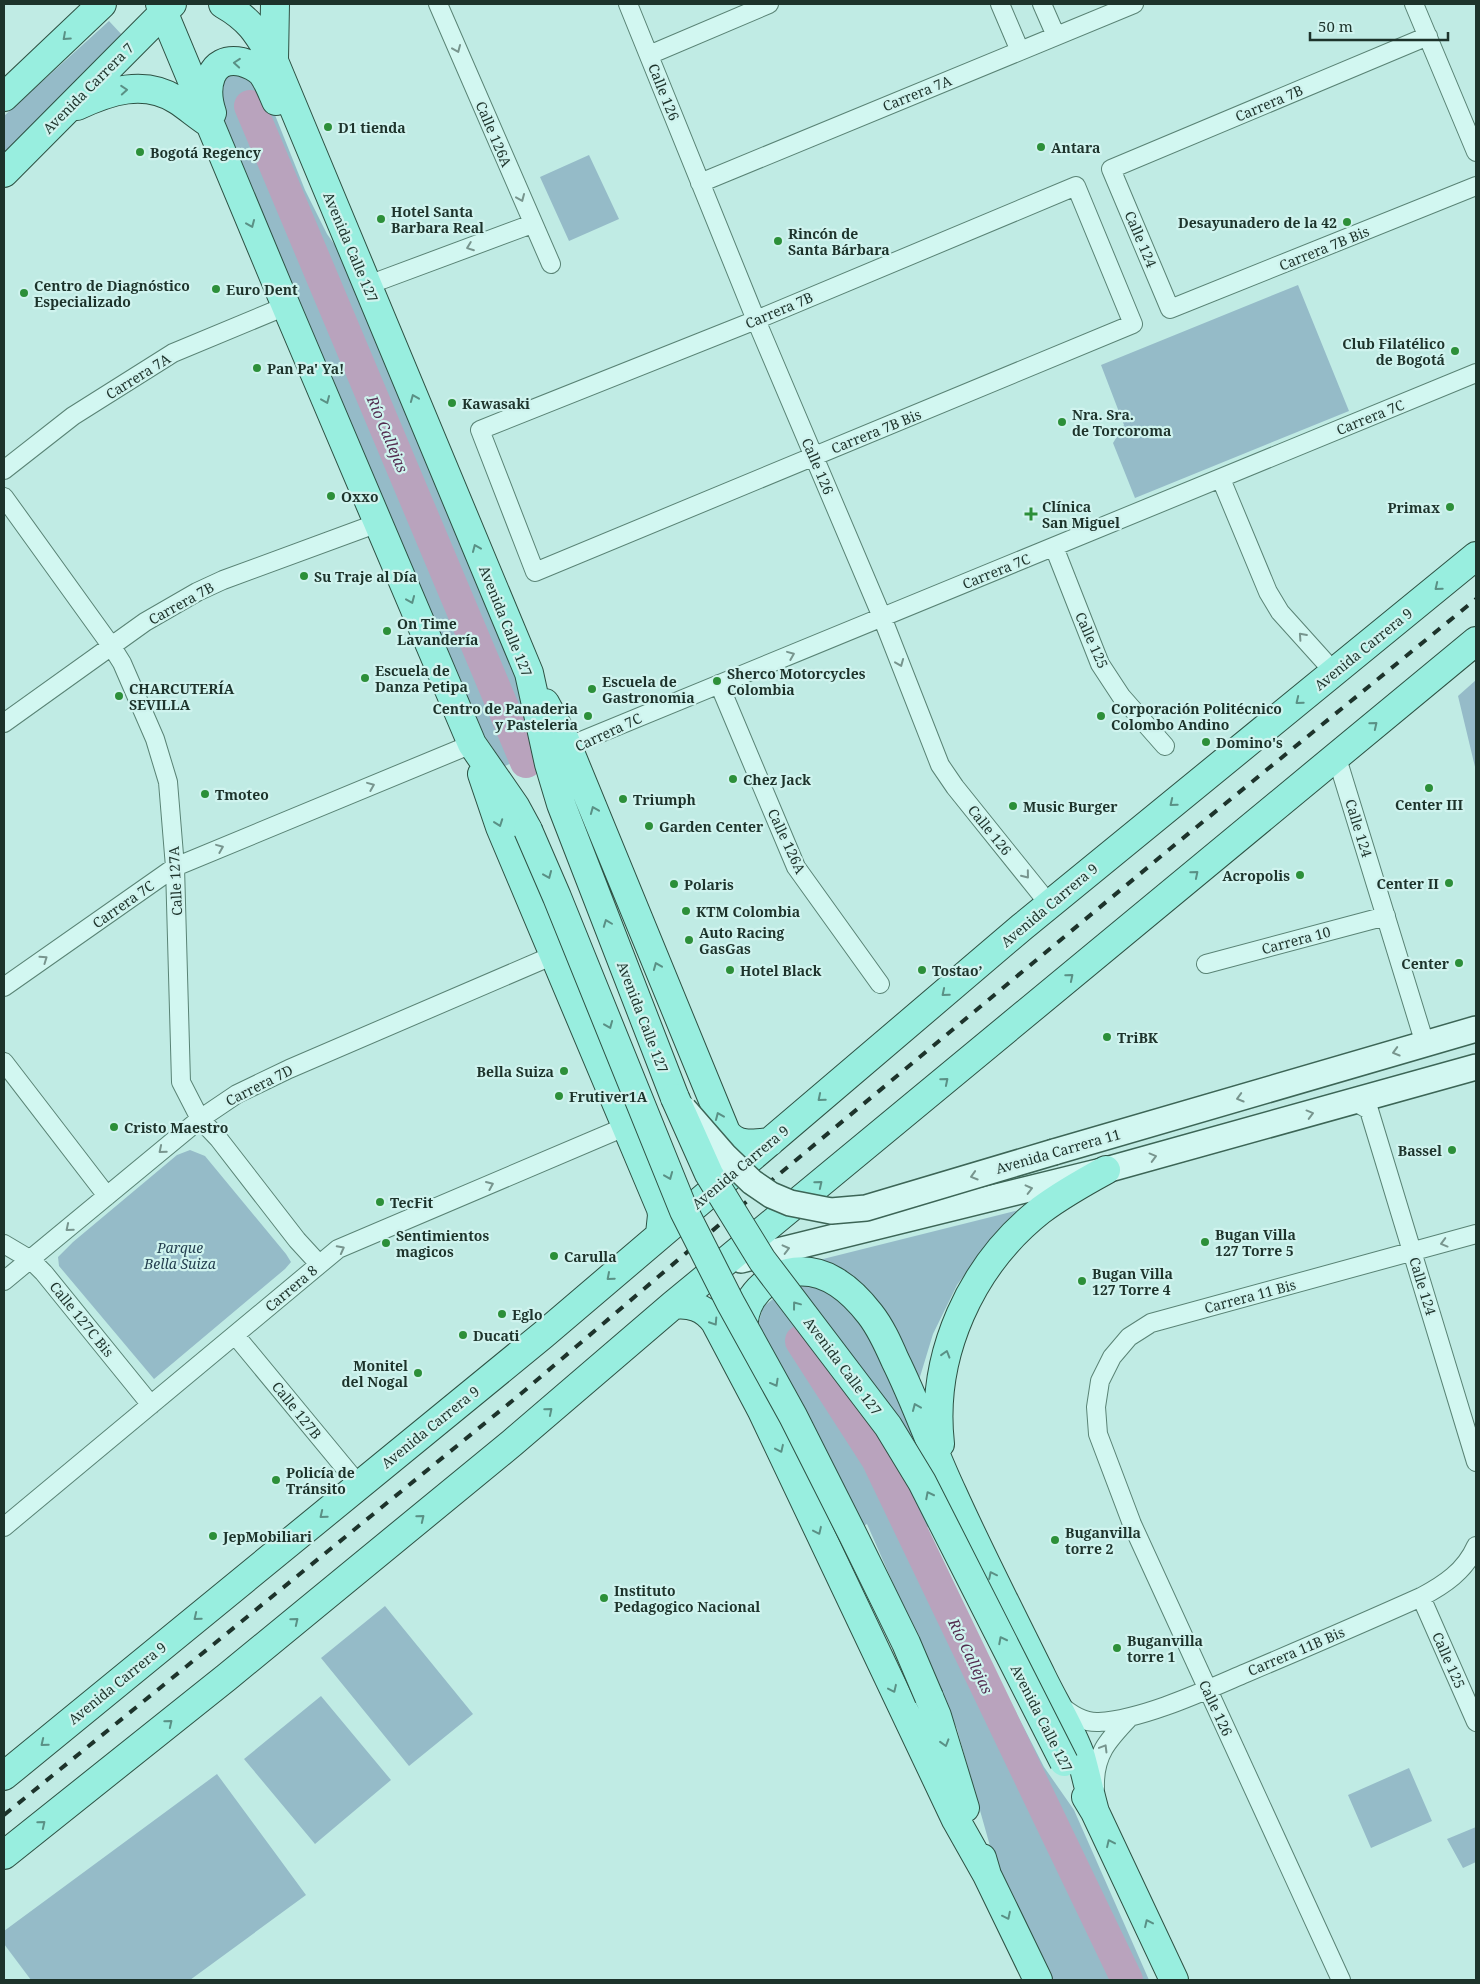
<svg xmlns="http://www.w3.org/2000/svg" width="1480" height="1984" font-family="'Noto Serif',serif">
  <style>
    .green { fill: #95bbc8 }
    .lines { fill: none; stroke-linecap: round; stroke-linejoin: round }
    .river { stroke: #b9a3bd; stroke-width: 32 }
    .minor-casing { stroke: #598375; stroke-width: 20 }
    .secondary-casing { stroke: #3c6556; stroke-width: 28 }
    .primary-casing { stroke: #2d5143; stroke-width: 30 }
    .minor { stroke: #d2f7f1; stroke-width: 18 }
    .secondary { stroke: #d2f7f1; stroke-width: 25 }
    .primary { stroke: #98eedf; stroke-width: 28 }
    .rail { stroke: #1d332b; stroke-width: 4; stroke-dasharray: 9 9; stroke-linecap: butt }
    .secondary-bridge-casing { stroke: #3c6556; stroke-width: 28; stroke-linecap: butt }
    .primary-bridge-casing { stroke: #2d5143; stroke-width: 30; stroke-linecap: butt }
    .secondary-bridge { stroke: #d2f7f1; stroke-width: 25 }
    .primary-bridge { stroke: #98eedf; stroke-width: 28 }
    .oneway { stroke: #5a9085 }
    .oneway2 { stroke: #78958e }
    .poi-dot { fill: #2c8f39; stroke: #cff3ee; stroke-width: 2 }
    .labels { text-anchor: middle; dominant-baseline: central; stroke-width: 4.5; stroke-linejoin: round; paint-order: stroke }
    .street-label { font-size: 14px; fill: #1d332b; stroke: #cff3ee }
    .poi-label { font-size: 14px; font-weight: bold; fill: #1d332b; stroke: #cff3ee; text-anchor: start }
    .park-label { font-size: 14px; font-style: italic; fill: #243e4f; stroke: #cff3ee }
    .water-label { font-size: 15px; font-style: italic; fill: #532c50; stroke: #cff3ee }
  </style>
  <rect width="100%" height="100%" fill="#c0ebe4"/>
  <path class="green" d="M109,21L123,36L4,154V116Z
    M233,67L260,84L275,115L305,190L327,234L349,265L521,685L530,755L505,766L482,732L447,669L222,118L218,78Z
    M589,155L619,219L569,241L540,177Z
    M1298,285L1349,411L1135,498L1113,443L1124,425L1101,365Z
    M1476,680V771L1458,696Z
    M190,1150L205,1156L286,1254L291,1262L285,1269L154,1379L59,1266L58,1257L73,1242L177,1155Z
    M1019,1210L987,1244L957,1285L933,1334L919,1380L811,1262Z
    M793,1283L820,1286L854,1307L880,1347L949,1513L923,1530L1044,1767L1074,1810L1149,1980H1047L992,1853L957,1729L867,1524L840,1540L760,1377L755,1336L763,1307Z
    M385,1606L473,1714L409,1766L321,1658Z
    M321,1696L391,1780L315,1844L244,1759Z
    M1409,1768L1432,1821L1371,1848L1348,1795Z
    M217,1774L306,1895L190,1980H31L4,1944V1931Z
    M1476,1827V1862L1463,1868L1447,1839Z"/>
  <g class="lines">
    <path class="river" d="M250,106L526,762
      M801,1341L877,1459L1127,1980"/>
    <defs>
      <path id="minor" d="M438,4L551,264
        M628,4L756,320L882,617L940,765L955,787L1049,904
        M1000,4L1020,51
        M1042,4L1056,36
        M1414,4L1476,152
        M1428,36L1111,169L1170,309L1476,186
        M649,55L769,4
        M700,183L1134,4
        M1076,186L1133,324L535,572L480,430L756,320Z
        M368,285L532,224
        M4,470L73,416L173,353L286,306
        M1221,479L1268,592L1280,612L1334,672
        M4,497L112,647L122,663L155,739L168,782L175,867L181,1082L200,1119L218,1138L297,1240L319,1264
        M1054,547L1100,664L1121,696L1165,746
        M719,684L796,867L880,984
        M4,723L145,622L197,592L223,580L378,523
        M1336,755L1425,1044
        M564,757L569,749L581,741L1476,373
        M1206,964L1386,916
        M4,987L175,867L472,744
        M4,1062L107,1196
        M1354,1101L1369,1110L1476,1462
        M4,1244L31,1260L44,1273L151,1405
        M4,1281L200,1119L237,1094L289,1069L554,955
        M235,1335L359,1485
        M4,1527L338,1249L627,1126
        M1421,1597L1476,1722
        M1059,1704C1070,1714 1083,1723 1099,1722C1144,1719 1204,1691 1246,1673C1305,1648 1363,1623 1421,1597C1444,1585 1465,1571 1476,1546
        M1095,1787C1094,1755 1108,1740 1129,1718
        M1341,1980L1132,1524L1098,1434L1096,1407L1100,1381L1112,1357L1129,1337L1151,1323L1476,1234"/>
      <path id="secondary" d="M1054,1152L1476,1029
        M741,1260L1106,1170L1476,1067"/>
      <path id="primary" d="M160,4L286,306L472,744L515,806L528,830
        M223,4C251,20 258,34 274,61L529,673L549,764L561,804L675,1098
        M274,59L275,4
        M4,97L102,4
        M77,106C109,91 144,79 177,100C188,107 198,116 209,123
        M212,113C204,89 208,55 242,62C249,64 257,68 262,73C268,81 272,92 276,101
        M4,173L172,4
        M545,703L565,740L726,1132C737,1147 753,1144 770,1142
        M482,774L500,827L661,1209L662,1215L660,1234
        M673,1305C690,1303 704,1307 715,1322L762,1411L956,1820L987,1875
        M762,1411C752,1376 731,1331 752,1298C761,1285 773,1276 788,1273C822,1265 850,1288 870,1314C881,1328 888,1344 895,1360C917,1404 932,1450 953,1494C981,1556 1012,1616 1042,1677C1054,1702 1072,1731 1081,1757C1086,1775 1090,1794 1095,1812
        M940,1444C930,1355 971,1265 1041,1210C1061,1195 1084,1182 1106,1170
        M929,1697L937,1716L965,1808
        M4,1776L543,1335L1022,927L1476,556
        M1086,1797L1095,1812L1174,1980
        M4,1855L227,1677L512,1443L673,1305L1476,641
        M982,1858L987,1875L1038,1980"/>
    </defs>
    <use href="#minor" class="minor-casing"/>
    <use href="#secondary" class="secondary-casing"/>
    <use href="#primary" class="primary-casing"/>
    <use href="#minor" class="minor"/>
    <use href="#secondary" class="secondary"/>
    <use href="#primary" class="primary"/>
    <path class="rail" d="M4,1815L517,1397L766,1185L1177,843L1476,599"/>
    <defs>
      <path id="secondary-bridge" d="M684,1109L724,1155L752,1182L771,1195L790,1203L831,1211L866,1208L1054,1152"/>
      <path id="primary-bridge" d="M528,830L557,897L684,1211L730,1302L793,1416L853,1535L906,1643L929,1697
        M675,1098L709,1174L762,1260L888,1426L922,1482L1064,1762"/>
    </defs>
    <use href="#secondary-bridge" class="secondary-bridge-casing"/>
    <use href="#primary-bridge" class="primary-bridge-casing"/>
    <use href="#secondary-bridge" class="secondary-bridge"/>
    <use href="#primary-bridge" class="primary-bridge"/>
  </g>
  <defs><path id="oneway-chevron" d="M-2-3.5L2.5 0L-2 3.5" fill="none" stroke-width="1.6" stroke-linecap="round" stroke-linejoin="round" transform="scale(1.25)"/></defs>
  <g class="oneway">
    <use href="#oneway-chevron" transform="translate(66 37) rotate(138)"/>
    <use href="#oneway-chevron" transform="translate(237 63) rotate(-175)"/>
    <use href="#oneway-chevron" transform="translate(124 90) rotate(-4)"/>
    <use href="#oneway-chevron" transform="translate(251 224) rotate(67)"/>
    <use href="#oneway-chevron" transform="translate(414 398) rotate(-112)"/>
    <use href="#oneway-chevron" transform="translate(326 400) rotate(67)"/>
    <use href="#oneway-chevron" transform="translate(476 548) rotate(-113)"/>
    <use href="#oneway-chevron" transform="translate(1438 587) rotate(141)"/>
    <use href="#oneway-chevron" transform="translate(411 600) rotate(67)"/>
    <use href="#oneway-chevron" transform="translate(1299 701) rotate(141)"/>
    <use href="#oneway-chevron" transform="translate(1374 725) rotate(-39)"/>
    <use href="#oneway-chevron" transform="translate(1173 803) rotate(141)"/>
    <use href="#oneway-chevron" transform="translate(594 810) rotate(-112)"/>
    <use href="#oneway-chevron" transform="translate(499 823) rotate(70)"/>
    <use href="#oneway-chevron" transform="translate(1195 874) rotate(-40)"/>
    <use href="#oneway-chevron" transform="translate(548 875) rotate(67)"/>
    <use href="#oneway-chevron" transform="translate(607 923) rotate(-111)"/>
    <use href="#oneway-chevron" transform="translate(657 966) rotate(-112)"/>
    <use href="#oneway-chevron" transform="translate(1070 977) rotate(-40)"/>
    <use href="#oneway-chevron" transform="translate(945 993) rotate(140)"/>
    <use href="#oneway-chevron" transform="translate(609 1025) rotate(68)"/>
    <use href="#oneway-chevron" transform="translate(945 1081) rotate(-40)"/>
    <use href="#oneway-chevron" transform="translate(821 1098) rotate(140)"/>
    <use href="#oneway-chevron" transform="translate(719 1116) rotate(-113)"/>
    <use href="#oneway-chevron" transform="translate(669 1176) rotate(68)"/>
    <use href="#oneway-chevron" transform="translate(819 1184) rotate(-39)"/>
    <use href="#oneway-chevron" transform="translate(610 1277) rotate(139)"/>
    <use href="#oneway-chevron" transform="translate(796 1305) rotate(-127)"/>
    <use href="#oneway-chevron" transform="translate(714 1322) rotate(57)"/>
    <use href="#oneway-chevron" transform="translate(946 1354) rotate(-73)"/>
    <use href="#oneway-chevron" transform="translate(775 1383) rotate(61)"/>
    <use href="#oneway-chevron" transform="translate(916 1407) rotate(-113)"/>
    <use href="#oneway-chevron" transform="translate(549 1411) rotate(-40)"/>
    <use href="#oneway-chevron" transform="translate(780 1449) rotate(65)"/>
    <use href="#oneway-chevron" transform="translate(929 1495) rotate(-117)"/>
    <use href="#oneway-chevron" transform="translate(323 1515) rotate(141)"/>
    <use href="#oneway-chevron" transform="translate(421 1518) rotate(-39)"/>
    <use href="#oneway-chevron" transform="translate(818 1531) rotate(65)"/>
    <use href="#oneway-chevron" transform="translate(992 1575) rotate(-116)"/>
    <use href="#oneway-chevron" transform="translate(197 1617) rotate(141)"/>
    <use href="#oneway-chevron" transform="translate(295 1621) rotate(-39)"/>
    <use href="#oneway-chevron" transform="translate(1002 1640) rotate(-117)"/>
    <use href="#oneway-chevron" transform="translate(893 1689) rotate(65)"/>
    <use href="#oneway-chevron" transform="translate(169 1723) rotate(-39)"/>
    <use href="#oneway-chevron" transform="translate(44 1743) rotate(141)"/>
    <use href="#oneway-chevron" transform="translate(945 1743) rotate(73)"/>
    <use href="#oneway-chevron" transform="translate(42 1824) rotate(-39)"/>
    <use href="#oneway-chevron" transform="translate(1110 1843) rotate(-115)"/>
    <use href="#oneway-chevron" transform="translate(1007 1916) rotate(64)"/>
    <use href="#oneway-chevron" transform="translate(1148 1923) rotate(-115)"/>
  </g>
  <g class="oneway2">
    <use href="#oneway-chevron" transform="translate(457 49) rotate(67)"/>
    <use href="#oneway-chevron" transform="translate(521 198) rotate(67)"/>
    <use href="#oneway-chevron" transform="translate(470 247) rotate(159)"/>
    <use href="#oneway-chevron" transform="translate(1302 636) rotate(-132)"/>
    <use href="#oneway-chevron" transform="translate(791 655) rotate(-22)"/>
    <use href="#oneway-chevron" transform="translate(900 663) rotate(68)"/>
    <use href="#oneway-chevron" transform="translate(371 786) rotate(-22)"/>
    <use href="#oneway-chevron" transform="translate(220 848) rotate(-22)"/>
    <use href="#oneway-chevron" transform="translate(1026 875) rotate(51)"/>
    <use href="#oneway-chevron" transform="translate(44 959) rotate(-35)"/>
    <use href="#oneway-chevron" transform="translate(1396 1052) rotate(164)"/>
    <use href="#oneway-chevron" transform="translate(1240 1098) rotate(164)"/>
    <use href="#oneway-chevron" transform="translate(1310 1114) rotate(-15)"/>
    <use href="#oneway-chevron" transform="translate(162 1150) rotate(140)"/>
    <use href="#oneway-chevron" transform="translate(1153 1157) rotate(-15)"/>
    <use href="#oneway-chevron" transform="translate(974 1176) rotate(163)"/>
    <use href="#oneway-chevron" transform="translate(490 1185) rotate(-23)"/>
    <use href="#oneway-chevron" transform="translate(1029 1189) rotate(-14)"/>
    <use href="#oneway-chevron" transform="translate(69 1228) rotate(140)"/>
    <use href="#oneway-chevron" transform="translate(1444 1243) rotate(165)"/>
    <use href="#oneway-chevron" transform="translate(341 1249) rotate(-28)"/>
    <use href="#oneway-chevron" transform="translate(786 1249) rotate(-14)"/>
    <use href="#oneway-chevron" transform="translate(1104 1748) rotate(-59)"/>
  </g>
  <g class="poi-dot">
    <circle cx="328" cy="127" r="5"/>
    <circle cx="1041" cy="147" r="5"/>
    <circle cx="140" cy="152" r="5"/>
    <circle cx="381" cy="219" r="5"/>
    <circle cx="1347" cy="222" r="5"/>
    <circle cx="778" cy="241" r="5"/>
    <circle cx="216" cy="289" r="5"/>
    <circle cx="24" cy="293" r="5"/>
    <circle cx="1455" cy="351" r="5"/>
    <circle cx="257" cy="368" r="5"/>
    <circle cx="452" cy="403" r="5"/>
    <circle cx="1062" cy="422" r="5"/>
    <circle cx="331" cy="496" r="5"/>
    <circle cx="1450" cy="507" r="5"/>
    <path d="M1028.5 506.5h5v5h5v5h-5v5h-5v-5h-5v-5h5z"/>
    <circle cx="304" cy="576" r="5"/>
    <circle cx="387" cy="631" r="5"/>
    <circle cx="365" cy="678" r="5"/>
    <circle cx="717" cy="681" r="5"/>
    <circle cx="592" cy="689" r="5"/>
    <circle cx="119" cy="696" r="5"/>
    <circle cx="588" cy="716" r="5"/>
    <circle cx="1101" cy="716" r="5"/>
    <circle cx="1206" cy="742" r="5"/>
    <circle cx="733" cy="779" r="5"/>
    <circle cx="1429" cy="788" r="5"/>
    <circle cx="205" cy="794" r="5"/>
    <circle cx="623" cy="799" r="5"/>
    <circle cx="1013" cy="806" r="5"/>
    <circle cx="649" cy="826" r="5"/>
    <circle cx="1300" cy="875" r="5"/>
    <circle cx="1449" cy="883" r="5"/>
    <circle cx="674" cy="884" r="5"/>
    <circle cx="686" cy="911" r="5"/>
    <circle cx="689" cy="940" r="5"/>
    <circle cx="1459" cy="963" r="5"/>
    <circle cx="730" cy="970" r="5"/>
    <circle cx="922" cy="970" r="5"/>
    <circle cx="1107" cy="1037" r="5"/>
    <circle cx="564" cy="1071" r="5"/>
    <circle cx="559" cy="1096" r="5"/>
    <circle cx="114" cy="1127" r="5"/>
    <circle cx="1452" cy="1150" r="5"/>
    <circle cx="380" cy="1202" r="5"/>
    <circle cx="1205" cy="1242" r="5"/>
    <circle cx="386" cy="1243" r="5"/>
    <circle cx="554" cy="1256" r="5"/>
    <circle cx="1082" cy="1281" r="5"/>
    <circle cx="502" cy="1314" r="5"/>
    <circle cx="463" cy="1335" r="5"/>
    <circle cx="418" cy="1373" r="5"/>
    <circle cx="276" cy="1480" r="5"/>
    <circle cx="213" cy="1536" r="5"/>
    <circle cx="1055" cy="1540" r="5"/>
    <circle cx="604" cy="1598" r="5"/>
    <circle cx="1117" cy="1648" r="5"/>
  </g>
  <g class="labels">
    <g class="street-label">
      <text transform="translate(88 88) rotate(-45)">Avenida Carrera 7</text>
      <text transform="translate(664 92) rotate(68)">Calle 126</text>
      <text transform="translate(917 93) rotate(-22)">Carrera 7A</text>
      <text transform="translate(1269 103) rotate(-23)">Carrera 7B</text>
      <text transform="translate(494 134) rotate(67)">Calle 126A</text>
      <text transform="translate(1141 239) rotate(67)">Calle 124</text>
      <text transform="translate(351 247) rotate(67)">Avenida Calle 127</text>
      <text transform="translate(1324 248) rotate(-22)">Carrera 7B Bis</text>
      <text transform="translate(779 310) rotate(-23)">Carrera 7B</text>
      <text transform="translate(138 376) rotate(-32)">Carrera 7A</text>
      <text transform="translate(1370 417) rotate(-22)">Carrera 7C</text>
      <text transform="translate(876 431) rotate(-22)">Carrera 7B Bis</text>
      <text transform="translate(818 466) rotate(67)">Calle 126</text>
      <text transform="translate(996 571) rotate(-22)">Carrera 7C</text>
      <text transform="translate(181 603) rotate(-29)">Carrera 7B</text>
      <text transform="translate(506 621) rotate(68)">Avenida Calle 127</text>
      <text transform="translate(1092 640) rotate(66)">Calle 125</text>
      <text transform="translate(1363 649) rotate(-39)">Avenida Carrera 9</text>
      <text transform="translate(608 732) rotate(-25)">Carrera 7C</text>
      <text transform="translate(1359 828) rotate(73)">Calle 124</text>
      <text transform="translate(990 830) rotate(51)">Calle 126</text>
      <text transform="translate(787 841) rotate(65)">Calle 126A</text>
      <text transform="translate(175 881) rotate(-93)">Calle 127A</text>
      <text transform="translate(123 904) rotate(-35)">Carrera 7C</text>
      <text transform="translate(1049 905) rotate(-40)">Avenida Carrera 9</text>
      <text transform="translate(1296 940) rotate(-15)">Carrera 10</text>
      <text transform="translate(643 1017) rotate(69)">Avenida Calle 127</text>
      <text transform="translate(259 1085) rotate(-27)">Carrera 7D</text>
      <text transform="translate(1058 1151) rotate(-16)">Avenida Carrera 11</text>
      <text transform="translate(740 1167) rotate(-40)">Avenida Carrera 9</text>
      <text transform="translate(1423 1286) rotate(73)">Calle 124</text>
      <text transform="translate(291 1288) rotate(-40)">Carrera 8</text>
      <text transform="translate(1250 1296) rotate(-15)">Carrera 11 Bis</text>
      <text transform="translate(82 1319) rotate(51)">Calle 127C Bis</text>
      <text transform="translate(843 1366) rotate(53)">Avenida Calle 127</text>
      <text transform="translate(297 1410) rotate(51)">Calle 127B</text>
      <text transform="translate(430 1427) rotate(-39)">Avenida Carrera 9</text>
      <text transform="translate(1296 1651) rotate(-23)">Carrera 11B Bis</text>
      <text transform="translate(1449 1660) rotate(66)">Calle 125</text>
      <text transform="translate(117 1683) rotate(-39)">Avenida Carrera 9</text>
      <text transform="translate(1216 1708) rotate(65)">Calle 126</text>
      <text transform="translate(1042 1718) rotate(63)">Avenida Calle 127</text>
    </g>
    <g class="poi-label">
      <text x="338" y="127">D1 tienda</text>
      <text x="1051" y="147">Antara</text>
      <text x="150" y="152">Bogotá Regency</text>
      <text x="391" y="211">Hotel Santa<tspan x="391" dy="16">Barbara Real</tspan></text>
      <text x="1337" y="222" text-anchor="end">Desayunadero de la 42</text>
      <text x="788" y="233">Rincón de<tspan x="788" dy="16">Santa Bárbara</tspan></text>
      <text x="34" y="285">Centro de Diagnóstico<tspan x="34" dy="16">Especializado</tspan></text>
      <text x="226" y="289">Euro Dent</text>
      <text x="1445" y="343" text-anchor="end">Club Filatélico<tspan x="1445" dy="16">de Bogotá</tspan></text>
      <text x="267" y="368">Pan Pa' Ya!</text>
      <text x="462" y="403">Kawasaki</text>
      <text x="1072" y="414">Nra. Sra.<tspan x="1072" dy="16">de Torcoroma</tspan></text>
      <text x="341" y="496">Oxxo</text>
      <text x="1042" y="506">Clínica<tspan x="1042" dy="16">San Miguel</tspan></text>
      <text x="1440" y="507" text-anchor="end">Primax</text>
      <text x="314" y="576">Su Traje al Día</text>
      <text x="397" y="623">On Time<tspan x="397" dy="16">Lavandería</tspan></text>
      <text x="375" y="670">Escuela de<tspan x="375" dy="16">Danza Petipa</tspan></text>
      <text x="727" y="673">Sherco Motorcycles<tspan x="727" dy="16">Colombia</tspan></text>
      <text x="602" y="681">Escuela de<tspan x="602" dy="16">Gastronomia</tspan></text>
      <text x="129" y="688">CHARCUTERÍA<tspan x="129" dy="16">SEVILLA</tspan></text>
      <text x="578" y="708" text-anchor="end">Centro de Panaderia<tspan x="578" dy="16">y Pasteleria</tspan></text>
      <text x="1111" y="708">Corporación Politécnico<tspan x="1111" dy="16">Colombo Andino</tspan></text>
      <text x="1216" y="742">Domino's</text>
      <text x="743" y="779">Chez Jack</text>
      <text x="215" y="794">Tmoteo</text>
      <text x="633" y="799">Triumph</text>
      <text x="1429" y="804" text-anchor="middle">Center III</text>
      <text x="1023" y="806">Music Burger</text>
      <text x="659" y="826">Garden Center</text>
      <text x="1290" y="875" text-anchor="end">Acropolis</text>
      <text x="1439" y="883" text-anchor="end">Center II</text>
      <text x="684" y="884">Polaris</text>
      <text x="696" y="911">KTM Colombia</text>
      <text x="699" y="932">Auto Racing<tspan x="699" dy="16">GasGas</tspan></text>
      <text x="1449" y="963" text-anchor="end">Center</text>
      <text x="740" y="970">Hotel Black</text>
      <text x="932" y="970">Tostao’</text>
      <text x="1117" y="1037">TriBK</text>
      <text x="554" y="1071" text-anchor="end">Bella Suiza</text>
      <text x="569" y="1096">Frutiver1A</text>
      <text x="124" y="1127">Cristo Maestro</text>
      <text x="1442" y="1150" text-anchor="end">Bassel</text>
      <text x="390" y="1202">TecFit</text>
      <text x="1215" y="1234">Bugan Villa<tspan x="1215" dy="16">127 Torre 5</tspan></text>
      <text x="396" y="1235">Sentimientos<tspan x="396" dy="16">magicos</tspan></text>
      <text x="564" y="1256">Carulla</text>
      <text x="1092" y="1273">Bugan Villa<tspan x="1092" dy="16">127 Torre 4</tspan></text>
      <text x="512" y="1314">Eglo</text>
      <text x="473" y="1335">Ducati</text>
      <text x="408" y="1365" text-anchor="end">Monitel<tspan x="408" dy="16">del Nogal</tspan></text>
      <text x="286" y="1472">Policía de<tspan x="286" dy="16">Tránsito</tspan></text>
      <text x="1065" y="1532">Buganvilla<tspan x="1065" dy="16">torre 2</tspan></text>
      <text x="223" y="1536">JepMobiliari</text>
      <text x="614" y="1590">Instituto<tspan x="614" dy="16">Pedagogico Nacional</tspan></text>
      <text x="1127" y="1640">Buganvilla<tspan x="1127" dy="16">torre 1</tspan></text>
    </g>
    <g class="park-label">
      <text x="180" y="1247">Parque<tspan x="180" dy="16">Bella Suiza</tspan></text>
    </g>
    <g class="water-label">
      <text transform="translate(388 434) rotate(67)">Río Callejas</text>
      <text transform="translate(971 1656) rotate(64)">Río Callejas</text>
    </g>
  </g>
  <rect width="1480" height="1984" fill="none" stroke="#1d332b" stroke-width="10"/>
  <path d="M1310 32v8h138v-8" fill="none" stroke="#1d332b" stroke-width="2.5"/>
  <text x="1318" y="32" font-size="15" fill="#1d332b" stroke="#cff3ee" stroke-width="4" paint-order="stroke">50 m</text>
</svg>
